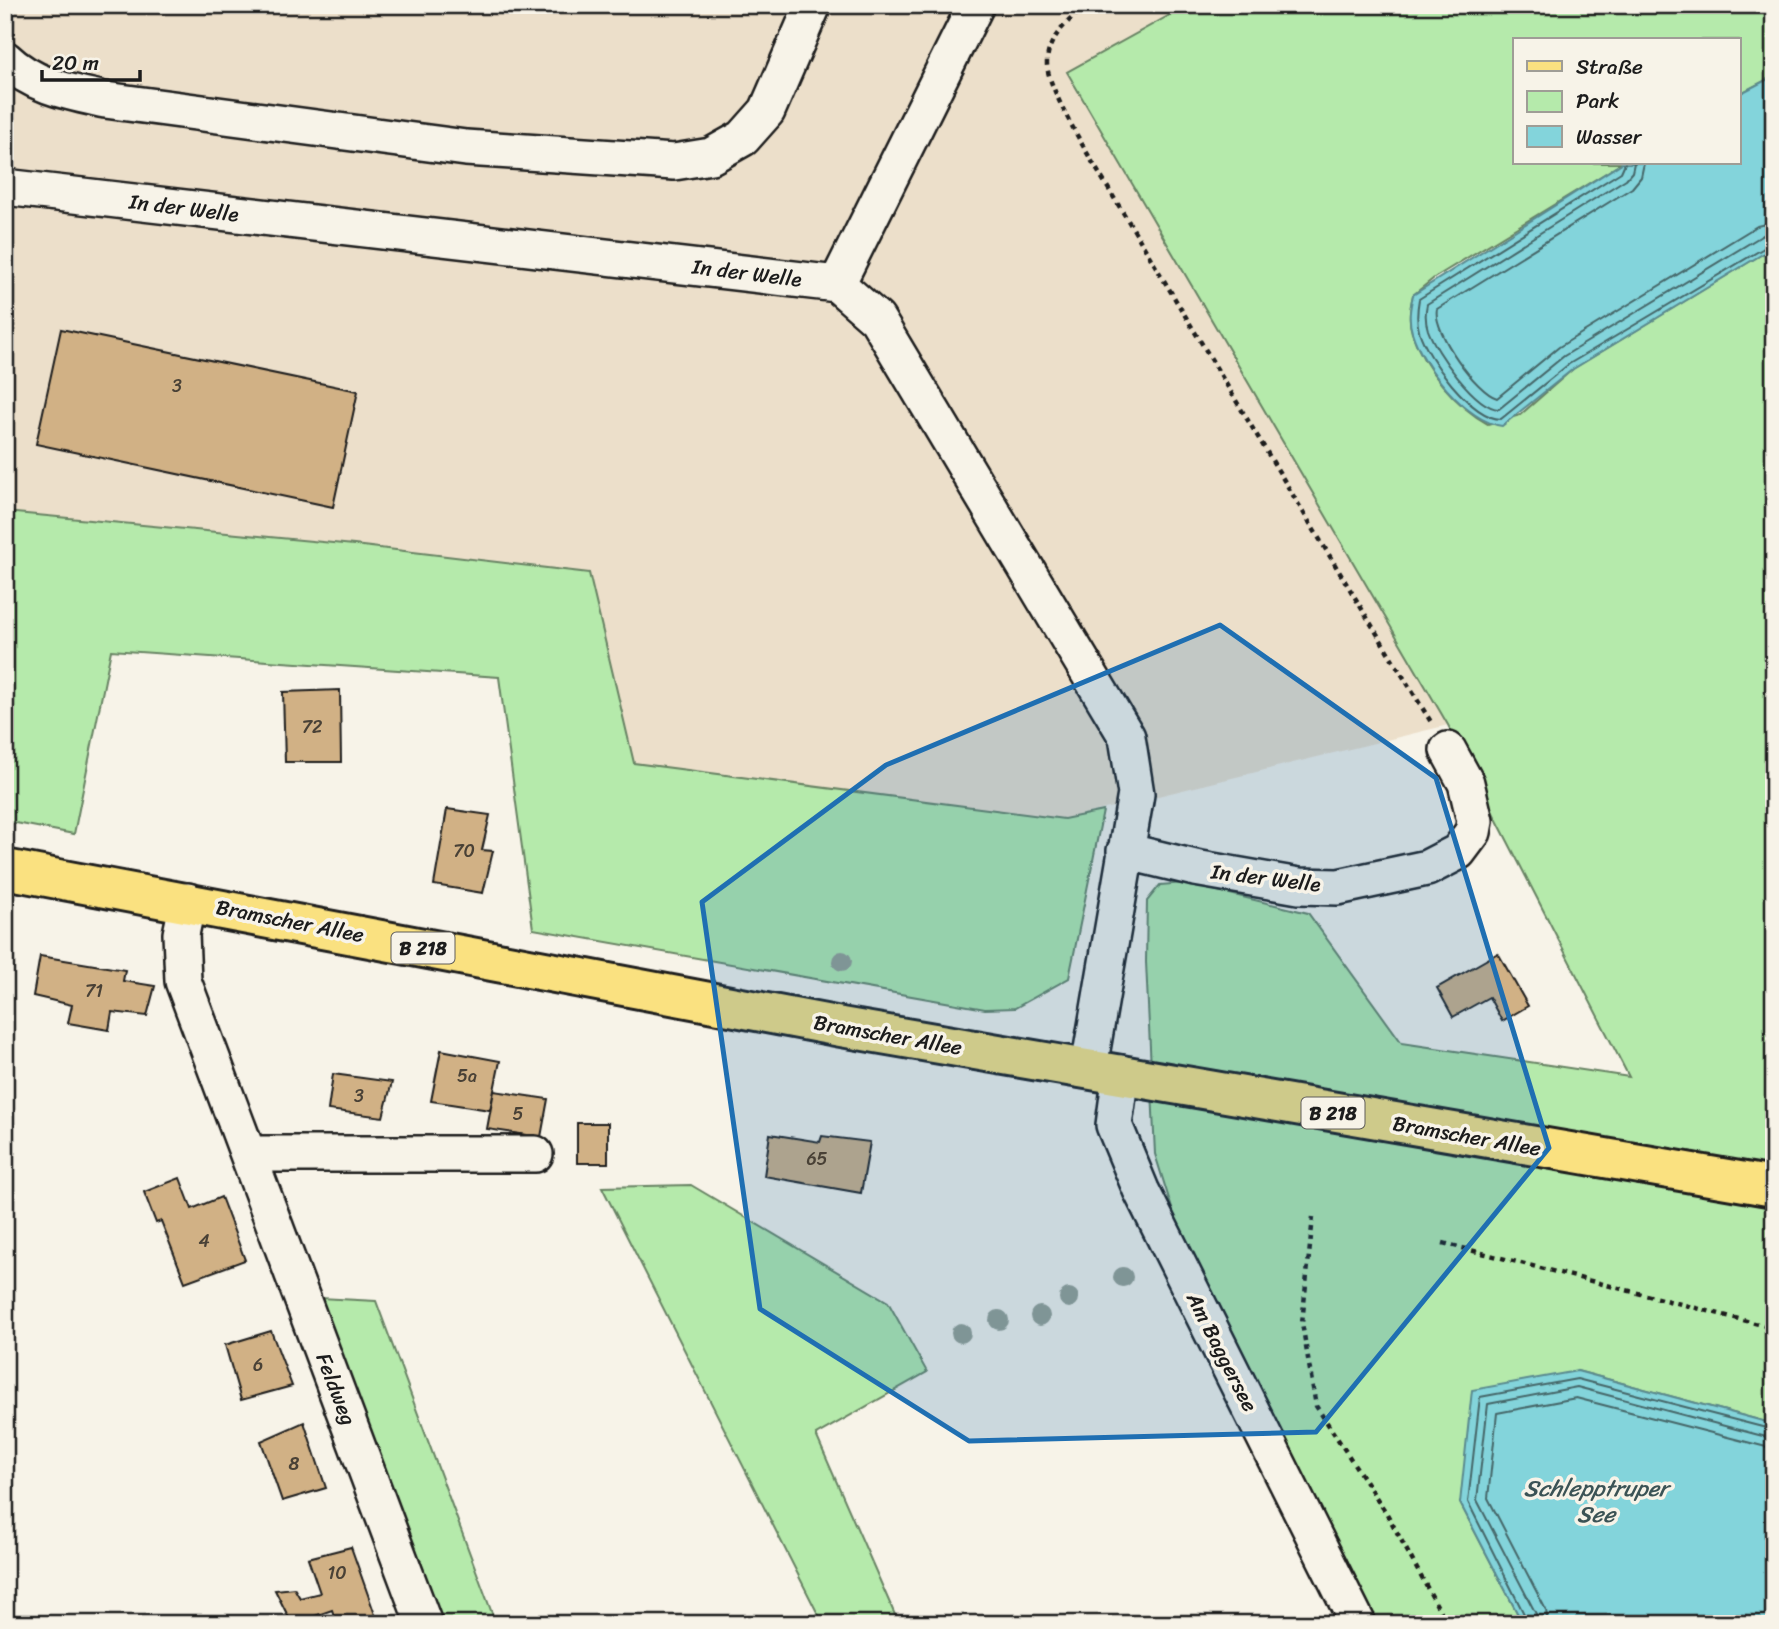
<svg xmlns="http://www.w3.org/2000/svg" width="1779" height="1629" font-family="Sriracha,sans-serif">
  <style>
    .built { fill: #ecdfca }
    .green { fill: #b5eaab; stroke: #688364; stroke-width: 2 }
    .water { fill: #83d4db; stroke: #5a8a8f; stroke-width: 2 }
    .lines { fill: none; stroke-linecap: round; stroke-linejoin: round }
    .shore { stroke: #456668; stroke-width: 2 }
    .building { fill: #d1b185; stroke: #1c1c1c; stroke-width: 2 }
    .minor-casing { stroke: #1c1c1c; stroke-width: 40 }
    .major-casing { stroke: #1c1c1c; stroke-width: 44 }
    .path { stroke: #1c1c1c; stroke-width: 4.5; stroke-dasharray: 5 5; stroke-linecap: butt }
    .minor { stroke: #f7f3e8; stroke-width: 35 }
    .major { stroke: #fae180; stroke-width: 38 }
    .tree { fill: #989f8f }
    .marked { fill: #1f6fb2; fill-opacity: 0.2; stroke: #1f6fb2; stroke-width: 5; stroke-linejoin: round }
    .labels { text-anchor: middle; dominant-baseline: central; stroke-width: 7; stroke-linejoin: round; paint-order: stroke }
    .number-label { font-size: 18px; fill: #494136 }
    .shield { fill: #f7f3e8; stroke: #5e5c59; stroke-width: 2 }
    .shield-label { font-size: 19px; font-weight: bold; fill: #1c1c1c }
    .street-label { font-size: 21px; fill: #1c1c1c; stroke: #f7f3e8 }
    .water-label { font-size: 23px; font-style: italic; fill: #3b5355; stroke: #f7f3e8 }
  </style>
  <rect width="100%" height="100%" fill="#f7f3e8"/>
  <filter id="ink" filterUnits="userSpaceOnUse"><feTurbulence type="fractalNoise" baseFrequency=".0143" numOctaves="2"/><feDisplacementMap in="SourceGraphic" scale="14" xChannelSelector="R" yChannelSelector="G"/><feConvolveMatrix kernelMatrix="1 2 1 2 8 2 1 2 1" color-interpolation-filters="sRGB"/></filter>
  <g filter="url(#ink)">
    <path class="built" d="M5,5H1188L1068,72L1448,725L1064,819L633,763L589,573L354,545L5,512Z"/>
    <path class="green" d="M1188,5H1774V76L1739,94V40H1515V163H1622L1434,278L1413,295C1410,308 1408,320 1412,333C1423,368 1457,407 1488,424L1520,415L1573,369L1774,247V1424L1577,1371L1460,1503L1523,1624H1363L1174,1215L1155,1154L1146,962L1147,901L1160,885L1185,883L1308,913L1402,1043L1629,1077L1448,725L1067,72Z
      M5,512L354,545L589,573L634,763L1064,819L1103,811L1069,978L1015,1008L985,1009L533,929L499,677L111,650L74,834L5,821Z
      M691,1185L888,1302L927,1372L816,1435L899,1624H823L602,1187Z
      M301,1297L376,1301L496,1624H424Z"/>
    <path class="water" d="M1774,76V247L1573,369L1502,426C1466,421 1422,366 1412,332C1408,319 1410,308 1413,295L1622,163H1739V94Z
      M1577,1371L1774,1424V1624H1523L1460,1503L1472,1390Z"/>
    <g class="lines">
      <path class="shore" d="M1625,163L1621,172L1419,299C1417,310 1416,320 1419,331C1427,358 1471,418 1501,419L1569,364L1774,242
        M1634,163L1632,172L1626,179L1427,304C1425,313 1425,321 1428,330C1436,352 1475,408 1499,409L1564,356L1763,235L1774,233
        M1644,163L1641,177L1632,188L1437,309C1432,331 1477,393 1497,398L1559,347L1757,226L1774,222
        M1529,1624L1468,1502L1480,1397L1577,1379L1774,1430
        M1538,1624L1536,1614L1477,1500L1488,1404L1577,1387L1774,1439
        M1548,1624L1546,1610L1488,1498L1497,1413L1576,1398L1774,1449"/>
    </g>
    <path class="building" d="M61,329L358,391L333,507L36,444Z
      M340,690L341,762H285L283,692Z
      M447,809L490,815L482,850L493,851L483,893L434,885Z
      M1498,953L1528,1006L1502,1021L1489,997L1453,1017L1437,988Z
      M40,956L125,970L123,981L155,986L147,1016L112,1012L109,1030L68,1023L72,1005L33,996Z
      M441,1050L500,1061L490,1110L431,1101Z
      M333,1074L392,1082L383,1117L328,1110Z
      M494,1091L548,1099L541,1137L487,1129Z
      M577,1123H608V1163H577Z
      M770,1134L820,1142L822,1136L870,1142L861,1193L764,1176Z
      M180,1178L192,1209L221,1197L245,1260L185,1282L161,1221L156,1223L144,1192Z
      M271,1331L292,1386L241,1400L225,1345Z
      M304,1422L326,1488L282,1501L261,1441Z
      M351,1547L378,1623L337,1624L332,1610L292,1624L275,1590L294,1588L300,1598L320,1593L308,1558Z"/>
    <g class="lines">
      <defs>
        <path id="minor" d="M5,59C33,86 68,92 105,100L466,148L674,162L711,156L743,138L767,111L813,5
          M5,187L837,284L877,319L1127,737L1136,794L1089,1067
          M837,284L976,5
          M1125,851L1195,868L1299,886L1338,887L1427,868L1458,852L1473,832L1475,821L1466,783L1448,750
          M188,901L181,934L183,981L424,1624
          M1121,1073L1114,1125L1141,1190L1358,1624
          M248,1154H535"/>
        <path id="major" d="M5,869L841,1027L1774,1187"/>
      </defs>
      <use href="#minor" class="minor-casing"/>
      <use href="#major" class="major-casing"/>
      <path class="path" d="M1086,5C1068,22 1046,38 1047,65C1049,98 1118,203 1138,237C1235,399 1332,561 1431,722
        M1313,1217L1302,1323L1316,1406L1387,1514L1447,1624
        M1443,1243L1774,1328"/>
      <use href="#minor" class="minor"/>
      <use href="#major" class="major"/>
    </g>
    <g class="tree">
      <circle cx="842" cy="961" r="10"/>
      <circle cx="1123" cy="1277" r="10"/>
      <circle cx="1069" cy="1298" r="10"/>
      <circle cx="1040" cy="1316" r="10"/>
      <circle cx="999" cy="1320" r="10"/>
      <circle cx="961" cy="1333" r="10"/>
    </g>
  </g>
  <path class="marked" d="M1220,625L1436,778L1549,1148L1316,1432L969,1441L760,1309L702,902L886,765Z"/>
  <g class="labels">
    <g class="number-label">
      <text x="177" y="386">3</text>
      <text x="312" y="727">72</text>
      <text x="464" y="851">70</text>
      <text x="94" y="991">71</text>
      <text x="467" y="1076">5a</text>
      <text x="359" y="1096">3</text>
      <text x="518" y="1114">5</text>
      <text x="817" y="1159">65</text>
      <text x="204" y="1241">4</text>
      <text x="258" y="1365">6</text>
      <text x="294" y="1464">8</text>
      <text x="337" y="1573">10</text>
    </g>
    <g class="shield">
      <rect x="391.5" y="932.5" width="63" height="31" rx="5"/>
      <rect x="1301.5" y="1097.5" width="63" height="31" rx="5"/>
    </g>
    <g class="shield-label">
      <text x="423" y="948">B 218</text>
      <text x="1333" y="1113">B 218</text>
    </g>
    <g class="street-label">
      <text transform="translate(184 208) rotate(7)">In der Welle</text>
      <text transform="translate(747 273) rotate(7)">In der Welle</text>
      <text transform="translate(1266 878) rotate(7)">In der Welle</text>
      <text transform="translate(290 921) rotate(11)">Bramscher Allee</text>
      <text transform="translate(888 1035) rotate(10)">Bramscher Allee</text>
      <text transform="translate(1467 1136) rotate(10)">Bramscher Allee</text>
      <text transform="translate(1222 1352) rotate(63)">Am Baggersee</text>
      <text transform="translate(336 1389) rotate(69)">Feldweg</text>
    </g>
    <g class="water-label">
      <text x="1596" y="1488">Schlepptruper<tspan x="1596" dy="26">See</tspan></text>
    </g>
  </g>
  <rect width="1779" height="1629" fill="none" stroke="#f7f3e8" stroke-width="28"/>
  <rect x="14" y="14" width="1751" height="1601" fill="none" stroke="#1c1c1c" stroke-width="2.5" filter="url(#ink)"/>
  <rect x="1513" y="38" width="228" height="126" fill="#f7f3e8" stroke="#9f9d96" stroke-width="2"/>
  <rect x="1527" y="61" width="35" height="10" fill="#fae180" stroke="#9f9d96" stroke-width="2"/>
  <text x="1576" y="74" font-size="21" fill="#1c1c1c">Straße</text>
  <rect x="1527" y="91" width="35" height="21" fill="#b5eaab" stroke="#9f9d96" stroke-width="2"/>
  <text x="1576" y="108" font-size="21" fill="#1c1c1c">Park</text>
  <rect x="1527" y="126" width="35" height="21" fill="#83d4db" stroke="#9f9d96" stroke-width="2"/>
  <text x="1576" y="144" font-size="21" fill="#1c1c1c">Wasser</text>
  <path d="M42 70v10h98v-10" fill="none" stroke="#1c1c1c" stroke-width="3.5"/>
  <text x="52" y="70" font-size="21" fill="#1c1c1c" stroke="#f7f3e8" stroke-width="5" paint-order="stroke">20 m</text>
</svg>
